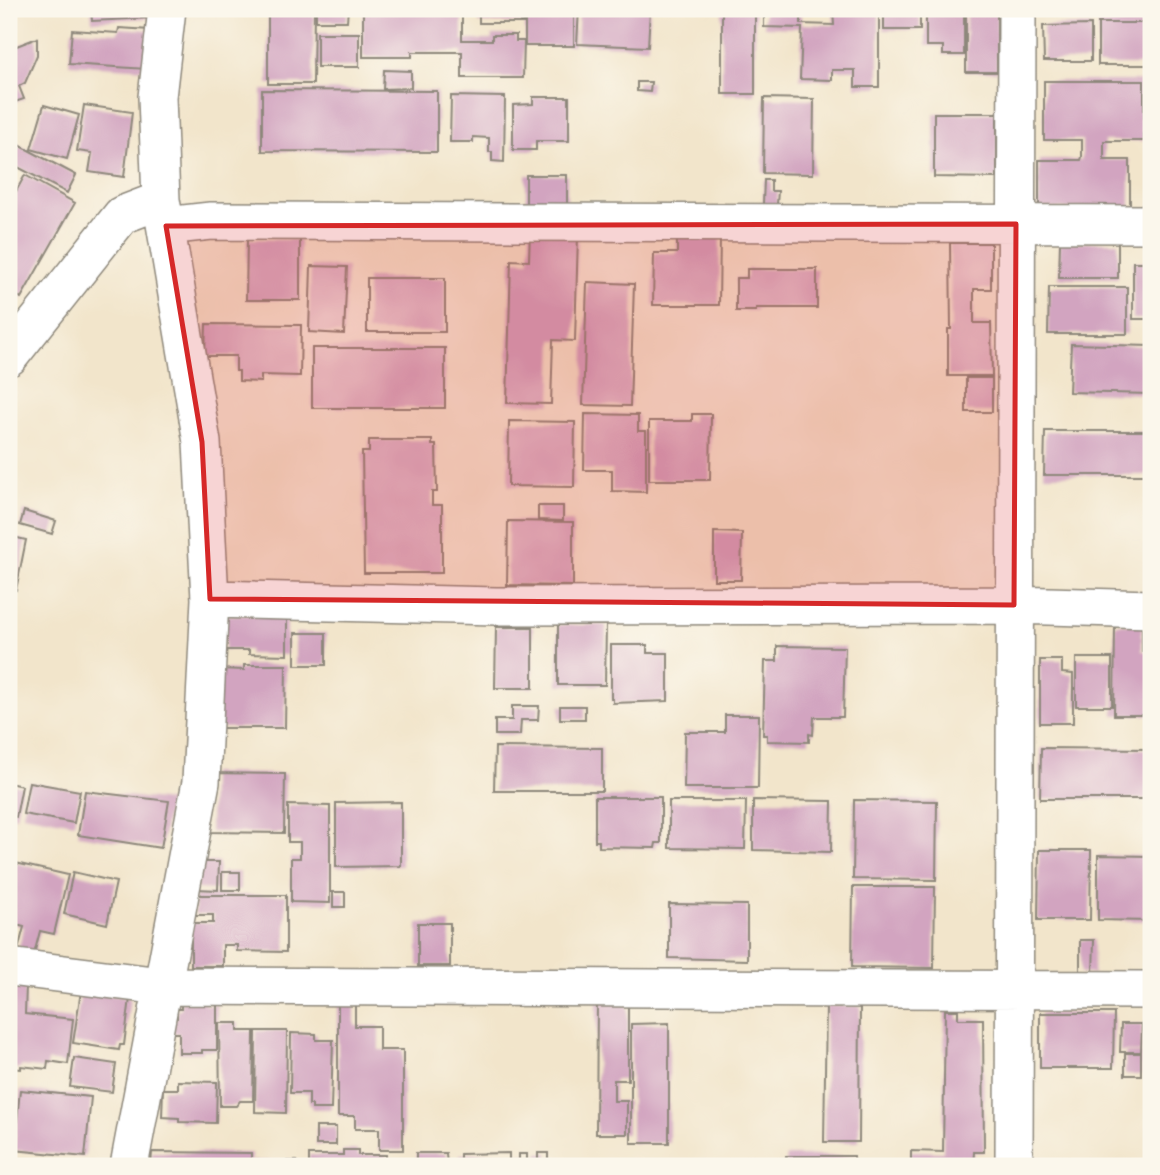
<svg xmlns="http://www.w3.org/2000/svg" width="1160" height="1175" font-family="'IM FELL Double Pica',serif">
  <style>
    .building { fill: #d2a4c0 }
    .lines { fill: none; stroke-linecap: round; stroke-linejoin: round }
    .minor-casing { stroke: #8e887b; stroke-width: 40 }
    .minor { stroke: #fff; stroke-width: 37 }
    .marked { fill: #d62828; fill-opacity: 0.2; stroke: #d62828; stroke-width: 5; stroke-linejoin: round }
  </style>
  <rect width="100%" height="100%" fill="#fbf7ec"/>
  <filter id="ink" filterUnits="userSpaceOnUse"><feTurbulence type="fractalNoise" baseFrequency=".0143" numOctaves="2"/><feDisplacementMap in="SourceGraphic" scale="14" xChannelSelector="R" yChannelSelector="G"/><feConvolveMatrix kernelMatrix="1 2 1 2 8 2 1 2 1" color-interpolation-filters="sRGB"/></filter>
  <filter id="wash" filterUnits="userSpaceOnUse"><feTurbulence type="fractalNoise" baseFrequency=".00686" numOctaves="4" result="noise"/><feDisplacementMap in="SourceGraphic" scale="28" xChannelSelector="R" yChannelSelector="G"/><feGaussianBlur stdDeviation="1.57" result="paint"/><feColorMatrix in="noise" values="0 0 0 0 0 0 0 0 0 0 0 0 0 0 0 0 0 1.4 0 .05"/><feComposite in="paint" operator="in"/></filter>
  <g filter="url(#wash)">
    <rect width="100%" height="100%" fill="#f2e5cb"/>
    <g id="blocks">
      <path class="building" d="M91,9H151V18L92,21Z
        M268,9H314L313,84H268Z
        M316,9H348L347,21H316Z
        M363,9H462V40H492V35H516V41H524L523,78H462V52H412V57H363Z
        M479,9H524V23H479Z
        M579,9H650L648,47L577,44Z
        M722,9H755V94H722Z
        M764,9H801V24L834,25L833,9H879V87H855V70H832V80L800,79L802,28L764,27Z
        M884,9H920V30H884Z
        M926,9H964V55H943V46H926Z
        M966,9H997V72H966Z
        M525,15H574V46H525Z
        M1098,23H1150V65H1098Z
        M1091,25V61H1044L1043,26Z
        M119,28L150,30L147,69L69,64L72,30L118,33Z
        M317,33H359V67H317Z
        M37,38V55L25,83L19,86L24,99L9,104V49Z
        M384,70L411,71V88L383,89Z
        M1044,81H1144V141H1104V160H1130V208L1039,209V160H1081L1082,157V140H1044Z
        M637,82H651L650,92L637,91Z
        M262,90L437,91V152L262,151Z
        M451,96L505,97L504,162L492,161V152H489V138L473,137V142H450Z
        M533,97H569V141H536V150H513V105L533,104Z
        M764,98L814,99L813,174L763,173Z
        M44,105L79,115L67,159L31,149Z
        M84,105L132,112L124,177L89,172L92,153L77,151Z
        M934,113H997V178L934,177Z
        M19,145L76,175L67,193L10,163Z
        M25,175L75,203L21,298L9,292V204Z
        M526,175H567V204H526Z
        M764,180H771V191H778L777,204H763Z
        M530,232L578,234L575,341L553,340L551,404L507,403L511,260L529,261Z
        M677,236H720L719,305H653L654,253H677Z
        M247,239L300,240V300H246Z
        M1060,242H1118V278H1059Z
        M950,243H991V289H974V323H991L992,376H948V329H951Z
        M1133,262H1151V319H1133Z
        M311,266L347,267L344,334L309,332Z
        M747,269H817V308H756V311H736V278H747Z
        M367,278H445V332H367Z
        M587,282L634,284L630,406L583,405Z
        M1049,287H1127V334H1048Z
        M206,324L301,325L300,376L261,375V382L239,381V371H236V356H205Z
        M1071,344L1151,346V394L1069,392Z
        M312,348H445V408H312Z
        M966,378H992V412H966Z
        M585,414L638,415V431H646V492L612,491V470H584Z
        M692,414H711L710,480H649V421H692Z
        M509,421L575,422L574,487L508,486Z
        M1045,431H1151V475H1044Z
        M369,440H432V445H436L437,492H432V505H442V573H364L362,452H369Z
        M538,506H563V521L538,520Z
        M24,511L56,521L52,534L20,525Z
        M508,521L573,522V586L507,585Z
        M714,532L742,533L741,580H714Z
        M9,536L26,540L16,590L9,588Z
        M225,615H287V655L249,654V650H225Z
        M1115,624H1142V651H1151V715H1114Z
        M558,625H606L605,685H558Z
        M496,627H533V688H495Z
        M295,633H326V665H295Z
        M611,645H647V653H668V701L613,703V699H611Z
        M777,646L845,647L843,717H814L813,735L809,734V742L767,741V735H763L765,661H777Z
        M1076,658H1112V706H1076Z
        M1040,660H1062V673L1073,674V723H1040Z
        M244,665H286L285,728H217L218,669L244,670Z
        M512,706H539L538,720H521L520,735H495V720H512Z
        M560,706H585V719H560Z
        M725,715H759L758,788H684L685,732H725Z
        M495,747L602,748V791H494Z
        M1041,748L1151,749V799H1040Z
        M211,773L285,774L284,833L210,832Z
        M29,782L80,791L74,823L23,814Z
        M9,783L22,786L16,817L9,816Z
        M85,791L169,801L161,848L78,835Z
        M595,797H661V843H656L655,848L599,847V841H595Z
        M753,800L832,801L831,852L753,850Z
        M854,800L937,801L936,880L853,879Z
        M669,801H746L745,849L669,848Z
        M401,802V866L336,867V803Z
        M288,805L330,806V903L291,902V858H300V842H288Z
        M1039,850H1091L1090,920H1038Z
        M1098,855L1151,856V921L1098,920Z
        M11,862L68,875L54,934L40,931L33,958L17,954L24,927L9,923Z
        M197,862H219L218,890L196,889Z
        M73,872L116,882L107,924L64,914Z
        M222,872H240V890H222Z
        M853,887H935L934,968L852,967Z
        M333,892H345V907H333Z
        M195,895H286V952L237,951V945H223V966H191V923H213V915H195Z
        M669,904L747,905V960L669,958Z
        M418,923H450V966H418Z
        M1080,940H1094L1093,974H1080Z
        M9,984L26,985L25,1014L73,1019L68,1064L48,1061L47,1069L21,1066V1069L9,1068Z
        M81,991L130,998L124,1045H120L119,1050L73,1043Z
        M181,1001H205V1005H217V1050H202V1053H179V1033H173V1018H177V1009H181Z
        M338,1001H355V1026H379V1050H403V1150H379V1129H355V1116H338Z
        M597,1001H628V1080H614V1101H627V1134H596Z
        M826,1006H860L859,1142H824Z
        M945,1010H958V1019H983L984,1152H974L973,1166H911V1151L943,1152Z
        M1040,1013H1114L1113,1068H1040Z
        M219,1023H238V1031H254L253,1101H240L236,1106H220Z
        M669,1023V1143H631V1024Z
        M1121,1024H1142L1141,1052H1120Z
        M256,1031H287L286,1113L255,1112Z
        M291,1033L316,1034V1040H333L331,1109H312V1105H309V1093H290Z
        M1125,1053H1141V1075H1125Z
        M74,1058L116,1064L112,1092L70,1087Z
        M178,1081L217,1082L216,1123L179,1122V1118L162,1117L163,1089H178Z
        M20,1090L91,1097L85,1157L14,1150Z
        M316,1127H336V1145H316Z
        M343,1150H358V1155H386V1166H309V1155H343Z
        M152,1152L251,1153V1166H151Z
        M416,1153H446L447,1166H416Z
        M509,1153V1166H460V1154Z
        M538,1153H548V1166H538Z
        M519,1154H527V1166H519Z
        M786,1156H854V1166H786Z
        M253,1161H297V1166H253Z"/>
    </g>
  </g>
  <g filter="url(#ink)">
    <use href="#blocks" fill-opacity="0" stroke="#8e887b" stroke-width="2"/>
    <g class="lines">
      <defs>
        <path id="minor" d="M166,226L211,221L1151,224
          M9,357L122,215L161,200
          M210,599L496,606L1014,605L1151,609
          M9,967L161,986L1151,990
          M129,1166L201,782L210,599L202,442L161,200L157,97L167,9
          M1014,1166L1017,9"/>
      </defs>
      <use href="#minor" class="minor-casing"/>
      <use href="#minor" class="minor"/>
    </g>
  </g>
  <path class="marked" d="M1016,224L1014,605L210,599L202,442L166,226Z"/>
  <rect width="1160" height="1175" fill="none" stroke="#fbf7ec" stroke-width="35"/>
</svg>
